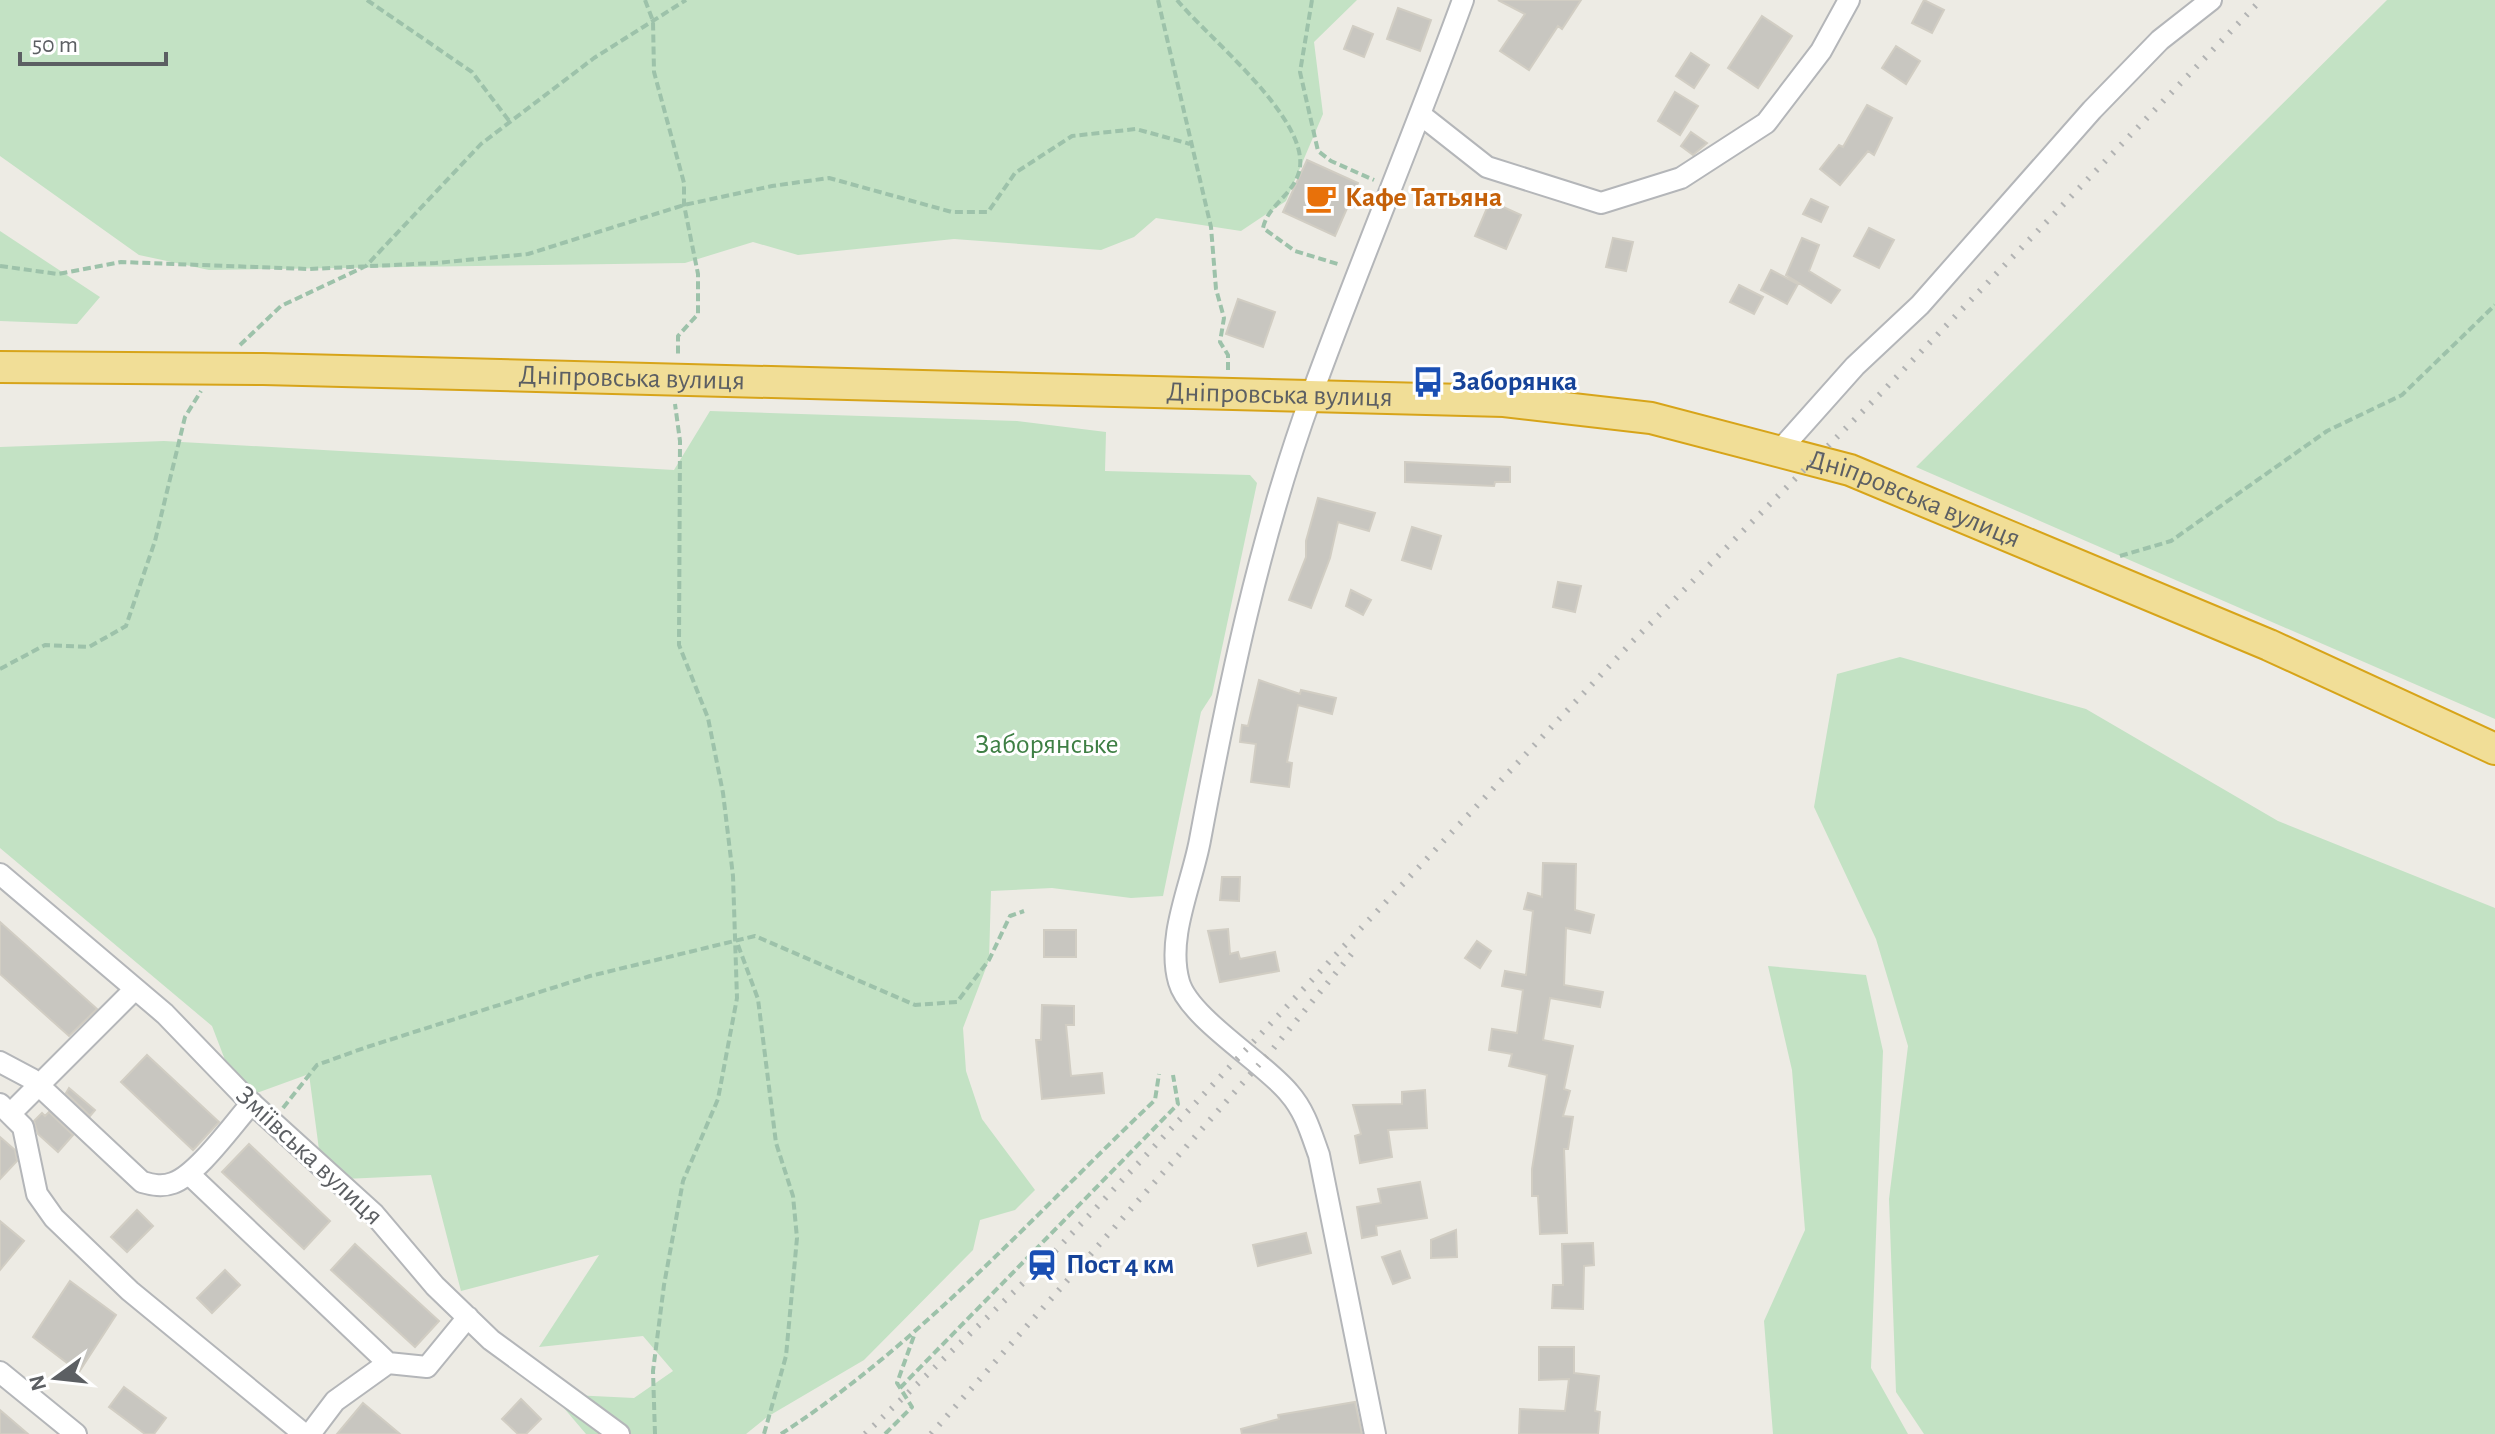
<svg xmlns="http://www.w3.org/2000/svg" width="2495" height="1434" font-family="'Alegreya Sans',sans-serif">
  <style>
    .green { fill: #c3e2c4 }
    .building { fill: #c8c6c0; stroke: #d1cdc3; stroke-width: 2 }
    .lines { fill: none; stroke-linecap: round; stroke-linejoin: round }
    .minor-casing { stroke: #b4b6b9; stroke-width: 24 }
    .highway-casing { stroke: #d7a419; stroke-width: 34 }
    .path { stroke: #9dc2aa; stroke-width: 4; stroke-dasharray: 8 4; stroke-linecap: butt }
    .minor { stroke: #fff; stroke-width: 20 }
    .highway { stroke: #f1de97; stroke-width: 30 }
    .rail { stroke: #b2b3b3; stroke-width: 6; stroke-dasharray: 2 10; stroke-linecap: butt }
    .labels { text-anchor: middle; dominant-baseline: central; stroke-width: 6; stroke-linejoin: round; paint-order: stroke }
    .food-label { font-size: 28px; font-weight: bold; fill: #c56008; stroke: #fff; text-anchor: start }
    .street-label { font-size: 28px; fill: #5c5f63; stroke: #fff }
    .transit-label { font-size: 28px; font-weight: bold; fill: #164399; stroke: #fff; text-anchor: start }
    .park-label { font-size: 28px; fill: #3e7f44; stroke: #fff }
  </style>
  <rect width="100%" height="100%" fill="#edebe4"/>
  <path class="green" d="M0,0H1357L1314,42L1323,114L1286,201L1241,231L1156,218L1134,237L1101,250L954,239L798,255L753,242L685,263L209,270L139,255L0,156Z
    M2387,0H2495V719L1916,467Z
    M0,231L100,297L77,324L0,321Z
    M710,411L1017,421L1106,432L1105,471L1250,475L1257,483L1212,695L1201,712L1163,896L1131,898L1052,888L991,891L989,960L963,1028L966,1071L982,1119L1035,1190L1015,1210L980,1220L973,1250L864,1360L767,1417L746,1434H586L552,1394L634,1398L673,1371L643,1336L539,1347L599,1255L461,1291L431,1175L323,1180L309,1074L240,1099L212,1026L0,848V447L164,441L674,470Z
    M1900,657L2086,709L2278,821L2495,908V1434H1924L1896,1392L1889,1199L1908,1046L1876,939L1814,807L1837,674Z
    M1768,966L1866,975L1883,1051L1871,1368L1908,1434H1773L1764,1321L1805,1230L1792,1070Z"/>
  <path class="building" d="M1498,0H1581L1562,29L1558,26L1529,70L1500,51L1525,14Z
    M1924,0L1944,10L1932,33L1912,23Z
    M1398,8L1431,20L1420,51L1387,39Z
    M1762,16L1792,36L1758,88L1728,68Z
    M1353,26L1373,34L1364,57L1344,49Z
    M1896,46L1920,61L1906,84L1882,68Z
    M1691,53L1709,65L1694,88L1676,76Z
    M1675,92L1698,106L1680,135L1658,121Z
    M1867,105L1892,118L1874,155L1868,151L1840,185L1820,169L1839,145L1843,147Z
    M1691,132L1707,143L1693,155L1681,146Z
    M1307,160L1358,183L1335,236L1283,212Z
    M1811,199L1828,207L1821,222L1803,214Z
    M1490,201L1521,215L1506,249L1475,236Z
    M1869,228L1894,240L1879,268L1854,256Z
    M1613,238L1633,242L1626,271L1606,267Z
    M1802,238L1819,245L1809,271L1840,290L1831,303L1786,275Z
    M1771,270L1798,284L1787,304L1761,290Z
    M1739,285L1763,297L1754,314L1730,302Z
    M1238,299L1275,312L1263,347L1226,334Z
    M1405,462L1510,467V482H1495L1494,486L1405,482Z
    M1318,498L1375,513L1369,531L1338,522L1330,558L1311,608L1289,600L1306,557V541Z
    M1412,527L1441,536L1431,569L1402,560Z
    M1558,582L1581,586L1575,612L1553,607Z
    M1351,590L1371,600L1363,615L1346,606Z
    M1259,680L1300,694L1301,690L1336,698L1332,714L1298,705L1287,762L1292,763L1289,787L1251,782L1256,744L1240,742L1242,725L1248,726Z
    M1543,863L1576,864L1575,910L1594,915L1590,933L1566,928L1564,985L1603,992L1600,1007L1550,998L1543,1040L1573,1046L1564,1089L1570,1091L1563,1116L1573,1117L1568,1149H1564L1567,1233L1540,1234L1538,1196H1532V1169L1547,1075L1509,1066L1512,1054L1489,1050L1492,1029L1517,1033L1523,990L1502,986L1505,971L1526,975L1533,911L1524,909L1528,893L1542,897Z
    M1222,877H1240L1239,901L1220,900Z
    M0,922L97,1009L69,1036L0,974Z
    M1228,929L1230,954L1238,952L1240,959L1275,952L1279,971L1220,982L1208,931Z
    M1044,930H1076V957H1044Z
    M1477,941L1491,951L1480,968L1465,958Z
    M1042,1005L1074,1006V1025H1066L1071,1076L1102,1073L1104,1093L1042,1099L1036,1040H1041Z
    M147,1055L219,1122L193,1150L121,1082Z
    M69,1088L95,1110L90,1116L66,1093Z
    M1425,1090L1427,1128L1388,1130L1392,1157L1360,1163L1355,1136L1361,1134L1353,1105L1402,1104V1092Z
    M49,1112L73,1135L58,1152L38,1134L34,1121L42,1113L45,1116Z
    M0,1137L15,1150L17,1161L0,1179Z
    M249,1144L330,1221L304,1249L222,1172Z
    M1420,1182L1427,1218L1376,1226L1377,1235L1362,1238L1357,1207L1381,1203L1378,1189Z
    M137,1210L153,1226L127,1252L111,1237Z
    M0,1221L24,1241L0,1270Z
    M1456,1230L1457,1257L1431,1258V1240Z
    M1306,1233L1311,1253L1258,1266L1253,1245Z
    M1593,1243L1594,1265L1584,1266L1583,1309L1552,1308L1553,1285H1563L1562,1244Z
    M355,1244L439,1321L415,1347L331,1270Z
    M1400,1251L1410,1278L1393,1284L1382,1257Z
    M225,1270L240,1285L212,1313L197,1298Z
    M70,1281L116,1315L79,1372L33,1337Z
    M1539,1347H1574V1373L1599,1376L1595,1411L1600,1412L1598,1434H1519L1520,1409L1565,1411L1569,1379L1539,1380Z
    M124,1387L166,1418L154,1434H145L109,1407Z
    M521,1399L541,1419L526,1434H518L502,1419Z
    M1355,1402L1362,1434H1242L1241,1429L1279,1419L1278,1415Z
    M363,1403L400,1434H337Z
    M0,1410L28,1434H0Z"/>
  <g class="lines">
    <defs>
      <path id="minor" d="M1421,115L1487,167L1601,203L1681,178L1766,123L1821,51L1849,0
        M1781,449L1855,366L1920,305L2092,110L2160,40L2211,0
        M0,874L165,1014L246,1098L374,1214L435,1286L491,1340L619,1434
        M0,1062L32,1079L142,1182C153,1185 162,1187 173,1183C198,1174 233,1124 252,1103
        M0,1104L23,1127L37,1194L54,1218L130,1291L304,1434
        M10,1114L135,989
        M189,1174L388,1363
        M0,1372L76,1434
        M310,1434L335,1401L388,1363L427,1367L468,1317
        M1375,1434L1319,1155C1311,1133 1305,1111 1289,1093C1265,1063 1189,1018 1179,982C1166,937 1192,884 1200,840C1228,690 1259,539 1312,394C1360,262 1415,132 1463,0"/>
      <g id="highway">
        <path id="s1" d="M0,367L263,369L1504,401L1651,418L1850,470L2269,645L2495,749"/>
      </g>
    </defs>
    <use href="#minor" class="minor-casing"/>
    <use href="#highway" class="highway-casing"/>
    <path class="path" d="M367,0L472,72L510,122
      M645,0L653,21L654,72L684,183V205L698,274V314L678,336V356
      M1158,0L1211,227L1216,289L1224,318L1220,342L1228,355V372
      M1177,0C1208,38 1313,121 1299,172C1292,196 1268,205 1263,228L1295,251L1341,265
      M1312,0L1300,72L1318,151L1331,161L1374,180
      M0,266L58,274L121,262L309,269L436,263L528,254L684,205L772,186L829,178L952,212H988L1015,173L1072,136L1136,129L1190,144
      M240,345L281,306L366,266L481,144L594,58L686,0
      M2120,556L2171,541L2327,431L2402,395L2495,305
      M0,669L45,645L89,647L126,626L155,541L185,417L201,391
      M738,945L758,999L776,1143L793,1196L797,1238L786,1356L764,1434
      M283,1108L317,1065L364,1048L590,976L755,936L915,1005L957,1002L989,960L1010,916L1024,911
      M900,1388L1178,1104L1173,1075
      M655,1434L653,1371L664,1285L683,1181L718,1099L737,998L733,876L723,793L708,718L679,645L680,441L675,404
      M781,1434C921,1343 1035,1214 1155,1100L1159,1074
      M885,1434L912,1407L897,1383L915,1333"/>
    <use href="#minor" class="minor"/>
    <use href="#highway" class="highway"/>
    <path class="rail" d="M865,1434L1042,1265L1633,641L1882,392L2261,0
      M931,1434L1272,1050L1354,951"/>
  </g>
  <defs>
    <symbol id="cafe-bare" viewBox="-9 -9 18 18"><path d="M-5.5-4.5H6V0H3Q3 3.5 0 3.5H-2.5Q-5.5 3.5-5.5 0ZM3-3.2v2h1.7v-2ZM-6 4.5H4V6H-6Z" fill="#e8710a" stroke="#fff" stroke-width="2.5" paint-order="stroke"/></symbol>
    <symbol id="bus-bare" viewBox="-9 -9 18 18"><path d="M-5-6H5V4H4V6H2V4H-2V6H-4V4H-5ZM-3.5-4V0h7V-4ZM-3.5 1.2v1.5H-2V1.2ZM2 1.2v1.5H3.5V1.2Z" fill="#1a4fb4" stroke="#fff" stroke-width="2.5" paint-order="stroke"/></symbol>
    <symbol id="station-bare" viewBox="-9 -9 18 18"><path d="M-3-6H3Q5-6 5-4V2Q5 4 3 4L4.5 6H3L1.5 4h-3L-3 6H-4.5L-3 4Q-5 4-5 2V-4Q-5-6-3-6ZM-3.5-4v3h7v-3ZM-3.5 1v1.5H-2V1ZM2 1v1.5H3.5V1Z" fill="#1a4fb4" stroke="#fff" stroke-width="2.5" paint-order="stroke"/></symbol>
  </defs>
  <g fill-rule="evenodd">
    <use href="#cafe-bare" x="1299" y="176" width="44" height="44"/>
    <use href="#bus-bare" x="1406" y="360" width="44" height="44"/>
    <use href="#station-bare" x="1020" y="1243" width="44" height="44"/>
  </g>
  <g class="labels">
    <g class="food-label">
      <text x="1345" y="198">Кафе Татьяна</text>
    </g>
    <g class="street-label">
      <text stroke="none"><textPath href="#s1" startOffset="632">Дніпровська вулиця</textPath></text>
      <text stroke="none"><textPath href="#s1" startOffset="1280">Дніпровська вулиця</textPath></text>
      <text stroke="none"><textPath href="#s1" startOffset="1928">Дніпровська вулиця</textPath></text>
      <text transform="translate(309 1156) rotate(43)">Зміївська вулиця</text>
    </g>
    <g class="transit-label">
      <text x="1452" y="382">Заборянка</text>
      <text x="1066" y="1265">Пост 4 км</text>
    </g>
    <g class="park-label">
      <text x="1047" y="745">Заборянське</text>
    </g>
  </g>
  <g transform="translate(56 1378) rotate(255)" stroke="#ffffff" stroke-width="6" paint-order="stroke">
  <path d="M0-6L14 30L0 20L-14 30Z" fill="#5c5f63"/>
  <text y="-12" font-size="22" font-weight="bold" text-anchor="middle" fill="#5c5f63">N</text>
  </g>
  <path d="M20 52v12h146v-12" fill="none" stroke="#5c5f63" stroke-width="4"/>
  <text x="32" y="52" font-size="24" fill="#5c5f63" stroke="#ffffff" stroke-width="6" paint-order="stroke">50 m</text>
</svg>
